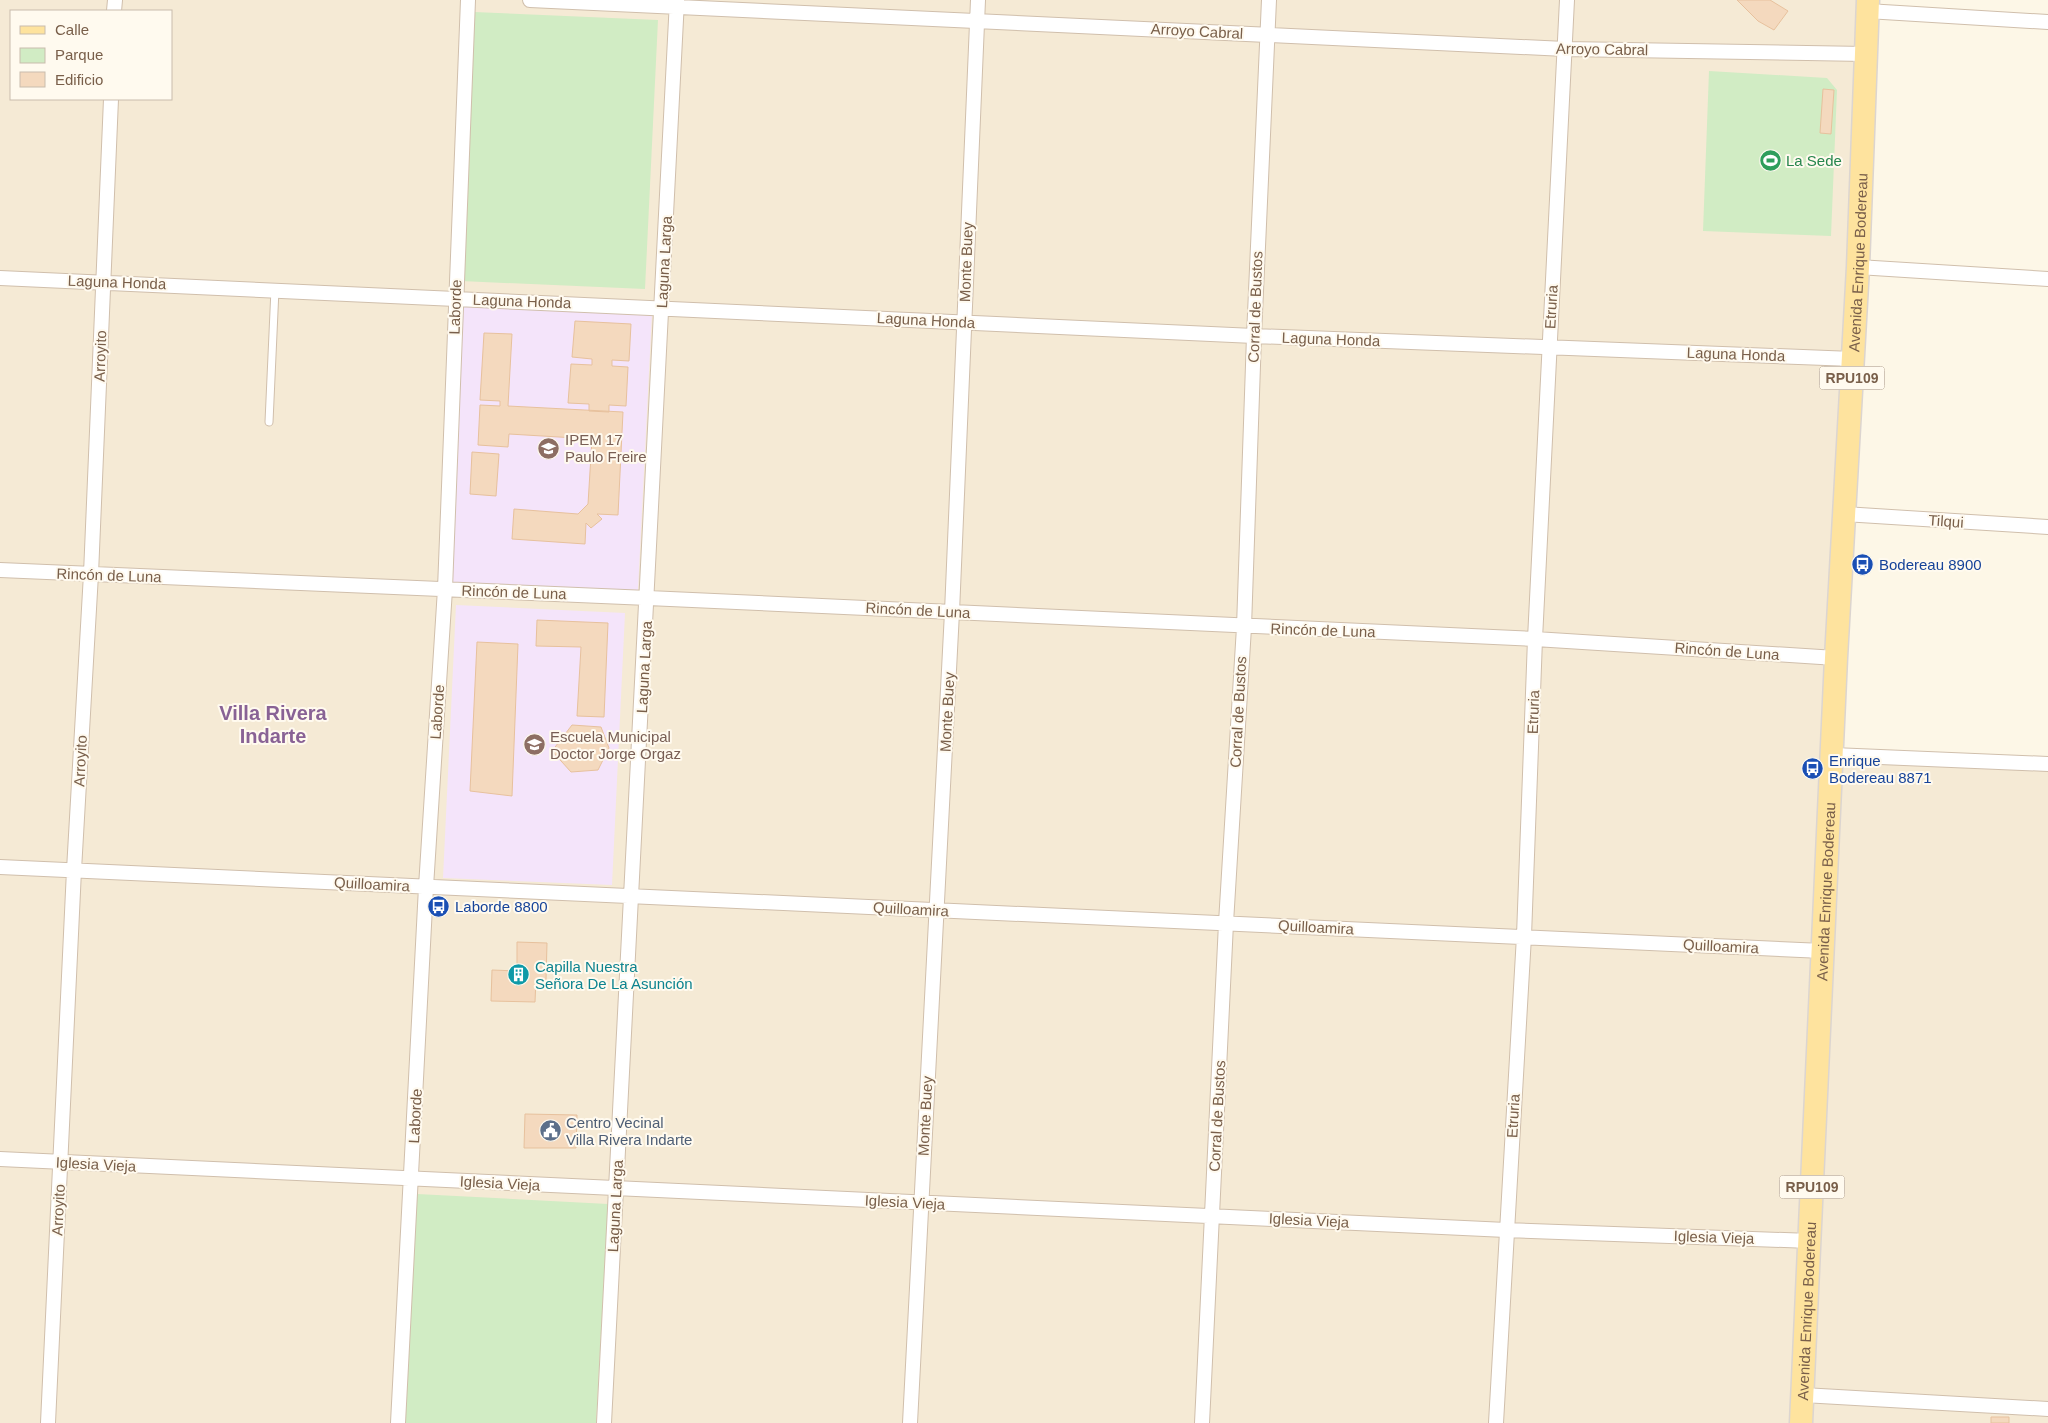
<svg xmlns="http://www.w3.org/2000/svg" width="2048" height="1423" font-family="Arial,sans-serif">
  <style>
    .residential { fill: #f5ead5; fill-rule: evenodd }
    .education { fill: #f4e4fa }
    .green { fill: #d1ecc4 }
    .building { fill: #f4d9be; stroke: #e7c19d }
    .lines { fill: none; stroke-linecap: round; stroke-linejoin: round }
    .service-casing { stroke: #d0bfac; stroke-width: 9 }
    .minor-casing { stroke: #d0bfac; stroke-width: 16 }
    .primary-casing { stroke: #dcd5d0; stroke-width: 25 }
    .service { stroke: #fff; stroke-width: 7 }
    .minor { stroke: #fff; stroke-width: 14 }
    .primary { stroke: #fee39e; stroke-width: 22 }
    .labels { text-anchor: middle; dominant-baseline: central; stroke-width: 4; stroke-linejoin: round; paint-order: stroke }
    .shield { fill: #fffaef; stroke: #a18e7c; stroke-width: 1 }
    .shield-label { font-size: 14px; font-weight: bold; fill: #795f4a }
    .street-label { font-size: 15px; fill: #795f4a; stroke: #fffaef }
    .leisure-label { font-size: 15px; fill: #27864d; stroke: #fffaef; text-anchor: start }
    .education-label { font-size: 15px; fill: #785e54; stroke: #fffaef; text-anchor: start }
    .transit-label { font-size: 15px; fill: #164399; stroke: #fffaef; text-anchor: start }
    .culture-label { font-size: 15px; fill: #0d838f; stroke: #fffaef; text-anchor: start }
    .service-label { font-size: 15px; fill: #4e5e75; stroke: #fffaef; text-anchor: start }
    .district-label { font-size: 20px; font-weight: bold; fill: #896295; stroke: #fffaef }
  </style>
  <rect width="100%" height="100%" fill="#fdf7e7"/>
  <path class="residential" d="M0,0H1874L1840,750L2048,760V1423H0ZM11,11H171V99H11Z"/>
  <path class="education" d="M455,299L652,313L638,590L451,584Z
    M456,605L625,613L612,885L443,878Z"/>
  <path class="green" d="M474,12L658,20L645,289L461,281Z
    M1709,71L1827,78L1837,90L1831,236L1703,231Z
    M417,1194L608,1204L596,1423H405Z"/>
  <path class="building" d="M1737,0H1770L1788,11L1774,30L1758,21Z
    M1823,89L1834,90L1831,134L1820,133Z
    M575,321L631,324L629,361L612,360V366L628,367L626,406L609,405V412L589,411V404L568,403L571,364L592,365V359L572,357Z
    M484,333L512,334L508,406L623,412L618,515L597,514L602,519L591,528L586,523L585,544L512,539L514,509L578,514L588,504L592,439L509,434L508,447L478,445L480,405L500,406V401L480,400Z
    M472,452L499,454L496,496L470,494Z
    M537,620L608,623L604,717L577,716L581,647L536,646Z
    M477,642L518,644L512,796L470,791Z
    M572,725L601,727L609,748L598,770L571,772L552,751Z
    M517,942L547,943L546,980L536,979L535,1002L491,1001L492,970L517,971Z
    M525,1114L577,1115L576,1148H524Z
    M1991,1417H2009V1423H1991Z"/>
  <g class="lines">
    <defs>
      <path id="service" d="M269,422L275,289"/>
      <path id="minor" d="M530,0L1565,49L1865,54
        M114,11L115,0
        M1867,11L2048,22
        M1858,267L2048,279
        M0,278L1254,336L1853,359
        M1844,514L2048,527
        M0,570L648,598L1535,639L1836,658
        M1833,755L2048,764
        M0,867L1823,951
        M0,1159L1506,1230L1810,1241
        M1803,1395L2048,1409
        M48,1423L74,870L91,574L111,99
        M398,1423L426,887L445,589L468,0
        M604,1423L677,0
        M910,1423L952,612L978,0
        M1202,1423L1226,923L1244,627L1254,336L1269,0
        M1496,1423L1524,936L1535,639L1567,0"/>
      <g id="primary">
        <path id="s1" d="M1801,1423L1836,658L1858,267L1868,0"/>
      </g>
    </defs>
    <use href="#service" class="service-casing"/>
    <use href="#minor" class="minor-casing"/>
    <use href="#primary" class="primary-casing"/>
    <use href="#service" class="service"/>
    <use href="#minor" class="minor"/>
    <use href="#primary" class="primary"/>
  </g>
  <defs>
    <symbol id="stadium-disc" viewBox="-11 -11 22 22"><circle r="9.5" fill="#2e9e5b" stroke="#fffaef"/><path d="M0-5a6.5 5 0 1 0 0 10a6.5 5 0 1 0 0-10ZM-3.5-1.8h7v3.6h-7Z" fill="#fff"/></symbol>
    <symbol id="school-disc" viewBox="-11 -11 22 22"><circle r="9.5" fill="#8d6e63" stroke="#fffaef"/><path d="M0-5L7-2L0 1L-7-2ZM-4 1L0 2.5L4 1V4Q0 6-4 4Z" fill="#fff"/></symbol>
    <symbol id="bus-disc" viewBox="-11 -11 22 22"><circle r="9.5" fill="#1a4fb4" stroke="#fffaef"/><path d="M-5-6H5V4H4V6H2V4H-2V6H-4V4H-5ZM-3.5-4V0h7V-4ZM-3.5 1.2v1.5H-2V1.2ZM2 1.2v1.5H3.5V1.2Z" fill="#fff"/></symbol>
    <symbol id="building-disc" viewBox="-11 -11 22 22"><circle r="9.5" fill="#0f9aa8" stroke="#fffaef"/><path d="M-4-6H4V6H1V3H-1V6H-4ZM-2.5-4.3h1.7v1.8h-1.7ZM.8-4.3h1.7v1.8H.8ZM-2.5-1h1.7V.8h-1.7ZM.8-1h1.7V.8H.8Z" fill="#fff"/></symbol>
    <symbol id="civic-disc" viewBox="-11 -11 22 22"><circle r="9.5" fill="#5c6f8a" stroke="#fffaef"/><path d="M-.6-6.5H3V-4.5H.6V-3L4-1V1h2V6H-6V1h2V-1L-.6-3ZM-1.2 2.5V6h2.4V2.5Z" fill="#fff"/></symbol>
  </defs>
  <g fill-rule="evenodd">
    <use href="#stadium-disc" x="1758" y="148" width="25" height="25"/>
    <use href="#school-disc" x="536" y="436" width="25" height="25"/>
    <use href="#bus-disc" x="1850" y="552" width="25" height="25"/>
    <use href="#school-disc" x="522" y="732" width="25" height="25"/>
    <use href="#bus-disc" x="1800" y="756" width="25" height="25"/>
    <use href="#bus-disc" x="426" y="894" width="25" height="25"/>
    <use href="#building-disc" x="506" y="962" width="25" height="25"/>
    <use href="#civic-disc" x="538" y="1118" width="25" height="25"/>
  </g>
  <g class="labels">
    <g class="shield">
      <rect x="1819.5" y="366.5" width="65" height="23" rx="4"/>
      <rect x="1779.5" y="1175.5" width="65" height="23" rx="4"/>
    </g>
    <g class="shield-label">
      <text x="1852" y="378">RPU109</text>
      <text x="1812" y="1187">RPU109</text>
    </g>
    <g class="street-label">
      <text transform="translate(1197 31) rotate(3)">Arroyo Cabral</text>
      <text transform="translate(1602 49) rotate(1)">Arroyo Cabral</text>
      <text transform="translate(664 262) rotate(-87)">Laguna Larga</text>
      <text transform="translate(966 262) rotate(-88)">Monte Buey</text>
      <text stroke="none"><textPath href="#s1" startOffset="1162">Avenida Enrique Bodereau</textPath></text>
      <text transform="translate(117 282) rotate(2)">Laguna Honda</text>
      <text transform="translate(522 301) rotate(2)">Laguna Honda</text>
      <text transform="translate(455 307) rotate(-88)">Laborde</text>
      <text transform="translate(1255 307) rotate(-88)">Corral de Bustos</text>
      <text transform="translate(1551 307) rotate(-87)">Etruria</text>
      <text transform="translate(926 320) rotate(3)">Laguna Honda</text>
      <text transform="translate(1331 339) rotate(2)">Laguna Honda</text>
      <text transform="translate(1736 354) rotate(2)">Laguna Honda</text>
      <text transform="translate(100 356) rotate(-88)">Arroyito</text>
      <text transform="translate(1946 521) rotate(4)">Tilqui</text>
      <text transform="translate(109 575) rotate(2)">Rincón de Luna</text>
      <text transform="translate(514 592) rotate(2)">Rincón de Luna</text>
      <text transform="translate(918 610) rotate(3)">Rincón de Luna</text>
      <text transform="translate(1323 630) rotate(2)">Rincón de Luna</text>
      <text transform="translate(1727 651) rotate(4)">Rincón de Luna</text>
      <text transform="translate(644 667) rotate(-87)">Laguna Larga</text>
      <text transform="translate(437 712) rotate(-86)">Laborde</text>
      <text transform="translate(947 712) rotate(-87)">Monte Buey</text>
      <text transform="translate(1238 712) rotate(-87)">Corral de Bustos</text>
      <text transform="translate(1533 712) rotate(-88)">Etruria</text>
      <text transform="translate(80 761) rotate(-87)">Arroyito</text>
      <text transform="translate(372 884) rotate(3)">Quilloamira</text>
      <text stroke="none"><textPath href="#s1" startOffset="532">Avenida Enrique Bodereau</textPath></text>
      <text transform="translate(911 909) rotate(3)">Quilloamira</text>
      <text transform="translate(1316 927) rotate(3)">Quilloamira</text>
      <text transform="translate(1721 946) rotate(3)">Quilloamira</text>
      <text transform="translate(415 1116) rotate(-87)">Laborde</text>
      <text transform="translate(925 1116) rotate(-87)">Monte Buey</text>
      <text transform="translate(1217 1116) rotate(-87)">Corral de Bustos</text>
      <text transform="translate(1513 1116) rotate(-87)">Etruria</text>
      <text transform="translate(96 1164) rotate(3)">Iglesia Vieja</text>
      <text transform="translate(500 1183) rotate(3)">Iglesia Vieja</text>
      <text transform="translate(905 1202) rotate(3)">Iglesia Vieja</text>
      <text transform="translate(615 1206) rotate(-87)">Laguna Larga</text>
      <text transform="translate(58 1210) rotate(-87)">Arroyito</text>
      <text transform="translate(1309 1220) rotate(3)">Iglesia Vieja</text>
      <text transform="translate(1714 1237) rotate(2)">Iglesia Vieja</text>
      <text stroke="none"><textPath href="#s1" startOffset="112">Avenida Enrique Bodereau</textPath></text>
    </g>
    <g class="leisure-label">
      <text x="1786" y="160">La Sede</text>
    </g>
    <g class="education-label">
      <text x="565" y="439">IPEM 17<tspan x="565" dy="17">Paulo Freire</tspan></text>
      <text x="550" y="736">Escuela Municipal<tspan x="550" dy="17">Doctor Jorge Orgaz</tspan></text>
    </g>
    <g class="transit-label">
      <text x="1879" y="564">Bodereau 8900</text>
      <text x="1829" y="760">Enrique<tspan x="1829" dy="17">Bodereau 8871</tspan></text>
      <text x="455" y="906">Laborde 8800</text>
    </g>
    <g class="culture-label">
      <text x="535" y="966">Capilla Nuestra<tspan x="535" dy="17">Señora De La Asunción</tspan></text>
    </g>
    <g class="service-label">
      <text x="566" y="1122">Centro Vecinal<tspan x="566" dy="17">Villa Rivera Indarte</tspan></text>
    </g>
    <g class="district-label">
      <text x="273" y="713">Villa Rivera<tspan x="273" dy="23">Indarte</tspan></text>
    </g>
  </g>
  <rect x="10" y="10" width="162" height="90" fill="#fffaef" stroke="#c9bcad"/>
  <rect x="20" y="26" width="25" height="8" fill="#fee39e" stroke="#c9bcad"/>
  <text x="55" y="35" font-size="15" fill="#795f4a">Calle</text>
  <rect x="20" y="48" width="25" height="15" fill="#d1ecc4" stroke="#c9bcad"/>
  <text x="55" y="60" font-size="15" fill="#795f4a">Parque</text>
  <rect x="20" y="72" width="25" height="15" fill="#f4d9be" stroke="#c9bcad"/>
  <text x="55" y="85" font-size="15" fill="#795f4a">Edificio</text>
</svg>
